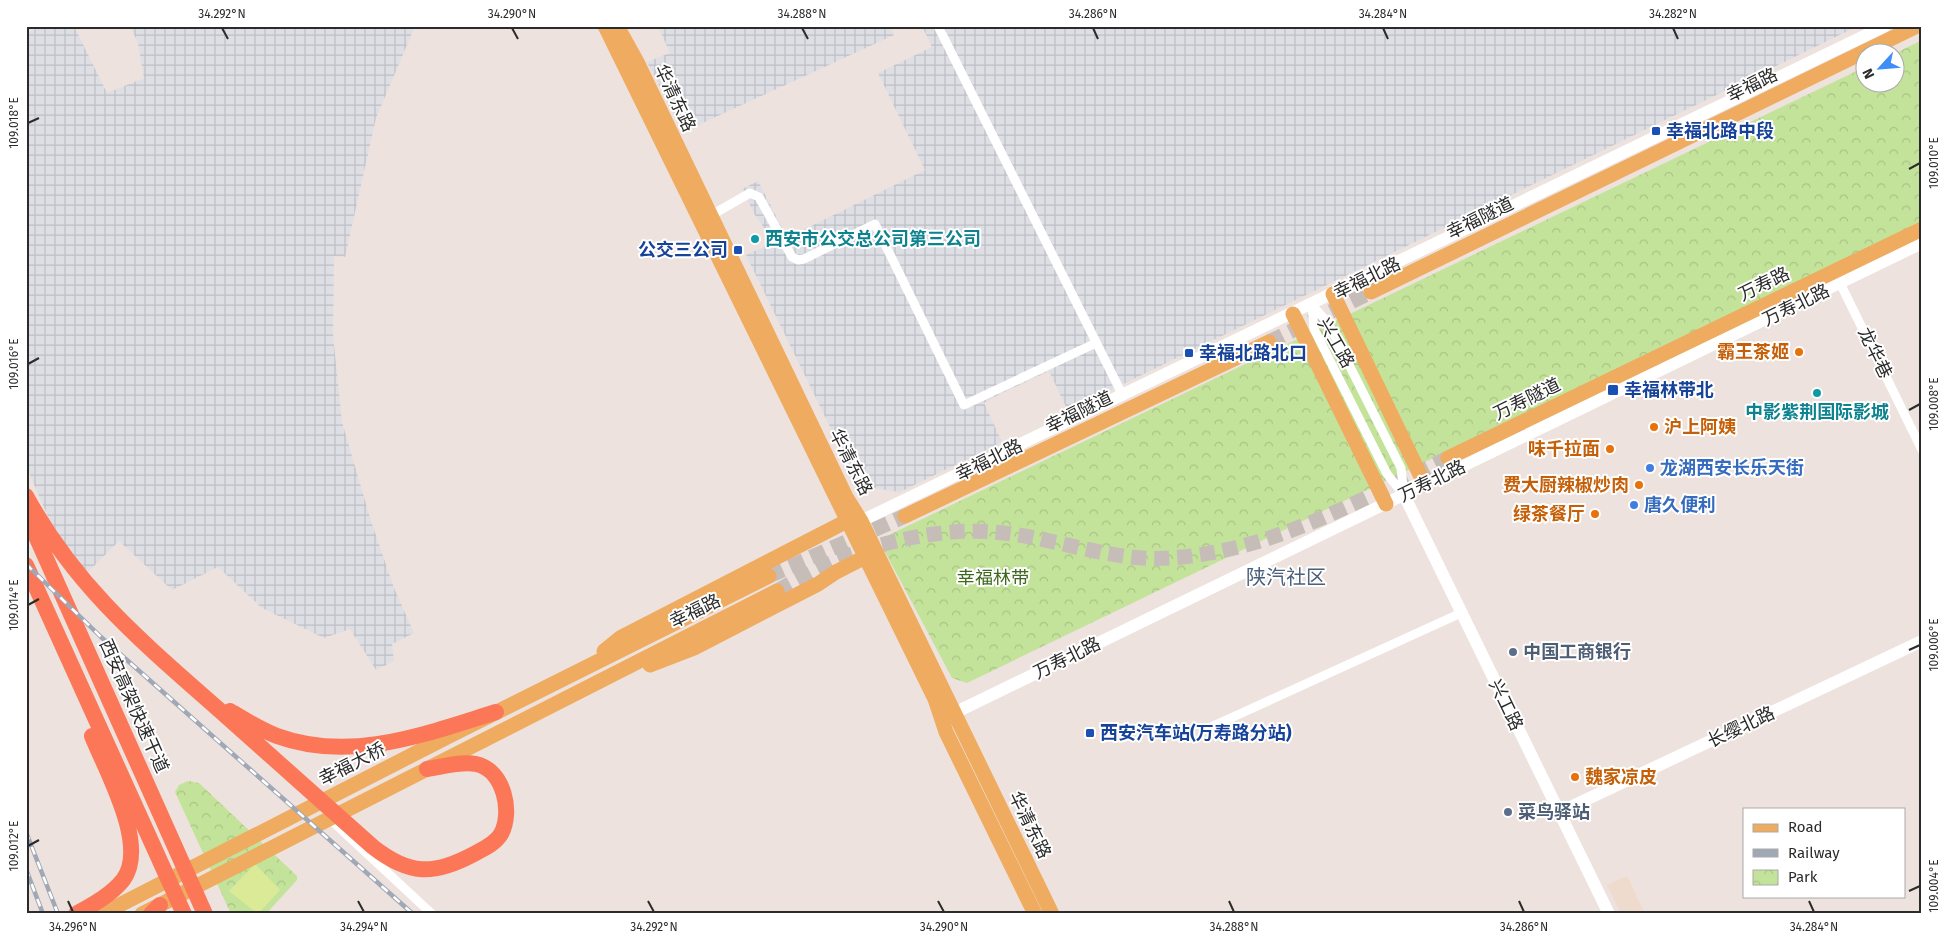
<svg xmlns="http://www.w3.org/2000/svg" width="1948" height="940" font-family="'Fira Sans','Noto Sans SC',sans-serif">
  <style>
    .industrial { fill: url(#industrial-grid) }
    .education { fill: #eedbcd }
    .park { fill: url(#park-crowns) }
    .pitch { fill: #dbea96 }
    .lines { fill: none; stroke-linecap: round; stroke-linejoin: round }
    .primary-tunnel { stroke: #c6bdb9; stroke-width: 15; stroke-dasharray: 15 8; stroke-linecap: butt }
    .street { stroke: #fff; stroke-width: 9 }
    .secondary { stroke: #fff; stroke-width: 12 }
    .primary { stroke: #efab5f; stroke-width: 15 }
    .highway { stroke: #fc7758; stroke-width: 16 }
    .rail-casing { stroke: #a0a8b5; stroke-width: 4.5 }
    .rail { stroke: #fff; stroke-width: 2.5; stroke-dasharray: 8; stroke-linecap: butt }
    .ticks { fill: none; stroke: #2b2b2b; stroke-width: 2 }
    .transit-dot { fill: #1a4fb4; stroke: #fff; stroke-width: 2 }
    .culture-dot { fill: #0f9aa8; stroke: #fff; stroke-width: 2 }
    .food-dot { fill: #e8710a; stroke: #fff; stroke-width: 2 }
    .shop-dot { fill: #3f7fe0; stroke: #fff; stroke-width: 2 }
    .service-dot { fill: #5c6f8a; stroke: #fff; stroke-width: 2 }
    .labels { text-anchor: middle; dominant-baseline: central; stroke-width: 4; stroke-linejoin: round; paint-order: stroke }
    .street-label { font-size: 18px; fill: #2b2b2b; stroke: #fff }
    .transit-label { font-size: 18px; font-weight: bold; fill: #164399; stroke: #fff; text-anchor: start }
    .culture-label { font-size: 18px; font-weight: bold; fill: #0d838f; stroke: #fff; text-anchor: start }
    .food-label { font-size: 18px; font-weight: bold; fill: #c56008; stroke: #fff; text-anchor: end }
    .shop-label { font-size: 18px; font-weight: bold; fill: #366cbe; stroke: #fff; text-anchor: start }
    .park-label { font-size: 18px; fill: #3e681b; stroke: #fff }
    .service-label { font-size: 18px; font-weight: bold; fill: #4e5e75; stroke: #fff; text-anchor: start }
    .quarter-label { font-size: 20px; fill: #4b607b; stroke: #fff }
    .neatline { fill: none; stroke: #2b2b2b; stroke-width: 2 }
    .ticks-label { font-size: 12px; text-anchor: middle; fill: #2b2b2b }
  </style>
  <defs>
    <pattern id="industrial-grid" width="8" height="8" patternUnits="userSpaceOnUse" patternTransform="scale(1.25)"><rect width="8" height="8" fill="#dedee5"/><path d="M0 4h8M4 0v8" fill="none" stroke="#bfbfc5"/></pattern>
    <pattern id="park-crowns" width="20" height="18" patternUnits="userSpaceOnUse" patternTransform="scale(1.25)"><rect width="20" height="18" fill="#c4e39a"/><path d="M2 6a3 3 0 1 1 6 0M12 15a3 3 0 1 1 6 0" fill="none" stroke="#a9c385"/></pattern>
  </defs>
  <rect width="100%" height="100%" fill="#ede2dd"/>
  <path class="industrial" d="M41,26H74L107,93L144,78L138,43L130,26H415L376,118L345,257L334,256L333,335L342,422L371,521L394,588L414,633L392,644L394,661L376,670L350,629L324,638L262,608L218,567L172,590L119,541L83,577L69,565L26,466V34Z
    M658,26H890L894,35L683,132L647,62L670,53Z
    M922,26H1858L1068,411L1049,371L1000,394L984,403L1002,442L900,492L859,486L746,255L774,242L755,215L742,189L758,181L787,238L925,170L878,73L932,47Z"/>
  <path class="education" d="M1627,876L1645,914H1621L1607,885Z"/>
  <path class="park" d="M1922,40V222L967,683L952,678L883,548L891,534L1865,67L1866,82H1896V53Z
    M188,781L199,783L297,876V880L266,914H231L175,792L179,785Z"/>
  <path class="pitch" d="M255,864L280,890L258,914L229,891Z"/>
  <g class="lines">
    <path class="primary-tunnel" d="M1269,342L1371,292
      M769,576L905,516
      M777,591C801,578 826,564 852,554C895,539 947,528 993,532C1052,536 1109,562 1169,558C1270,552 1358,501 1448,458"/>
    <path class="street" d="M938,26L1123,396
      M710,216L750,193L759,197L792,257L798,260L804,259L875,224L964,405L1096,343
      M1840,283L1922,450
      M1312,305L1328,323L1401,468L1404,495
      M1312,305L1314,329L1387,474L1404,495
      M1211,727L1461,613
      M332,821L432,914"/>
    <path class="secondary" d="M1404,495L1609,914
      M854,521H861L1885,26
      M946,717L1922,243
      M1560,812L1922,641"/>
    <path class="primary" d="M605,26L935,699L946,732L1035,914
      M617,26L638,64L846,497L861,521L1052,914
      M1371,292L1917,26
      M1333,294L1425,485
      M1293,314L1386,504
      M1448,458L1922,229
      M905,516L1269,342
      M604,651L620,638L847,521
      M650,665L694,648L818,584L836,572L873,553
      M102,914L455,733L769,576
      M142,914L777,591"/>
    <path class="highway" d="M26,496C75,586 141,641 217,708C269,754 321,801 373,847C409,875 433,876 474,854C483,849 495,844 501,834C513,812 504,770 476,764C461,761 442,767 427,769
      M27,516L205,914
      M26,565L184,914
      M230,711C245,720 261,730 277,736C351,763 425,734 496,712
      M76,914C92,905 111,895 123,880C149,846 106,771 92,736
      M151,914L160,905"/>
    <defs>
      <path id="rail" d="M26,564L101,637L413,914
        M26,832L58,914
        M26,869L43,914"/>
    </defs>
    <use href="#rail" class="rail-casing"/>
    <use href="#rail" class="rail"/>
  </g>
  <path class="ticks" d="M222,28L228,39M512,28L518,39M802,28L808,39M1093,28L1098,39M1383,28L1388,39M1673,28L1678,39M28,123L39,118M1909,169L1920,163M28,364L39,358M1909,410L1920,404M28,605L39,599M1909,650L1920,645M28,846L39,840M1909,891L1920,886M68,901L73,912M358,901L364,912M648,901L654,912M938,901L944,912M1229,901L1234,912M1519,901L1524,912M1809,901L1814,912"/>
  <g class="transit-dot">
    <rect x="1651" y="126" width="10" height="10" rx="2.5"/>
    <rect x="733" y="245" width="10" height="10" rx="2.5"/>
    <rect x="1184" y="348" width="10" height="10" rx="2.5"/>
    <rect x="1607" y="384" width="12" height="12" rx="2.5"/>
    <rect x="1085" y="728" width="10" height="10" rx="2.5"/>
  </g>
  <g class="culture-dot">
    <circle cx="755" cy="239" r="5"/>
    <circle cx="1817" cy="393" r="5"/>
  </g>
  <g class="food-dot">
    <circle cx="1799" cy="352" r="5"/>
    <circle cx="1654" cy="427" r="5"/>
    <circle cx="1610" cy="449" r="5"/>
    <circle cx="1639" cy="485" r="5"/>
    <circle cx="1595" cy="514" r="5"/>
    <circle cx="1575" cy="777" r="5"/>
  </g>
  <g class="shop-dot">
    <circle cx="1650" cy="468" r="5"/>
    <circle cx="1634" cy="505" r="5"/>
  </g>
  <g class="service-dot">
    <circle cx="1513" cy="652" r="5"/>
    <circle cx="1508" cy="812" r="5"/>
  </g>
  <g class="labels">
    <g class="street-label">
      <text transform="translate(1752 85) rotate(-26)">幸福路</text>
      <text transform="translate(675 98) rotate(65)">华清东路</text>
      <text transform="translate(1480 218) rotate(-26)">幸福隧道</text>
      <text transform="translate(1367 278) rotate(-26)">幸福北路</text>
      <text transform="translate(1764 284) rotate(-26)">万寿路</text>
      <text transform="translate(1796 305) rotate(-26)">万寿北路</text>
      <text transform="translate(1336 343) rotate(60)">兴工路</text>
      <text transform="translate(1875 353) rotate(64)">龙华巷</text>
      <text transform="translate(1527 399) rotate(-26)">万寿隧道</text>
      <text transform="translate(1079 412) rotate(-26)">幸福隧道</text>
      <text transform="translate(989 460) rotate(-26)">幸福北路</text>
      <text transform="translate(851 462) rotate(63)">华清东路</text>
      <text transform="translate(1432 481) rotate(-26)">万寿北路</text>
      <text transform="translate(695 611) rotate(-26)">幸福路</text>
      <text transform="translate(1067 658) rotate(-26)">万寿北路</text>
      <text transform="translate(1506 705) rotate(64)">兴工路</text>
      <text transform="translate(134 706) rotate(66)">西安高架快速干道</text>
      <text transform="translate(1741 727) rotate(-25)">长缨北路</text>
      <text transform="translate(352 764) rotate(-27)">幸福大桥</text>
      <text transform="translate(1030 825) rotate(64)">华清东路</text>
    </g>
    <g class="transit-label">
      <text x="1666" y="131">幸福北路中段</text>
      <text x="728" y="250" text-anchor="end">公交三公司</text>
      <text x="1199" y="353">幸福北路北口</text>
      <text x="1624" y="390">幸福林带北</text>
      <text x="1100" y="733">西安汽车站(万寿路分站)</text>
    </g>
    <g class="culture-label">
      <text x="765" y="239">西安市公交总公司第三公司</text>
      <text x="1817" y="412" text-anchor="middle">中影紫荆国际影城</text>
    </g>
    <g class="food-label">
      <text x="1789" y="352">霸王茶姬</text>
      <text x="1664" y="427" text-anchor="start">沪上阿姨</text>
      <text x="1600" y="449">味千拉面</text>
      <text x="1629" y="485">费大厨辣椒炒肉</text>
      <text x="1585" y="514">绿茶餐厅</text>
      <text x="1585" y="777" text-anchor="start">魏家凉皮</text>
    </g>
    <g class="shop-label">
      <text x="1660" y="468">龙湖西安长乐天街</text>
      <text x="1644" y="505">唐久便利</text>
    </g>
    <g class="park-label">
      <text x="993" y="578">幸福林带</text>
    </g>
    <g class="service-label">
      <text x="1523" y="652">中国工商银行</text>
      <text x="1518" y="812">菜鸟驿站</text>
    </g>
    <g class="quarter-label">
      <text x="1286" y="577">陕汽社区</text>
    </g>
  </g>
  <rect width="1948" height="940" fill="none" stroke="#ffffff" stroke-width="55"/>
  <rect x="1743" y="808" width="162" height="90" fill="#ffffff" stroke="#aaaaaa"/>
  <rect x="1753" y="824" width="25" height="8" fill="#efab5f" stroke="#aaaaaa"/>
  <text x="1788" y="832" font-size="15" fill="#2b2b2b">Road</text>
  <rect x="1753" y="849" width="25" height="8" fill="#a0a8b5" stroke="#aaaaaa"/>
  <text x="1788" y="858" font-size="15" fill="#2b2b2b">Railway</text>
  <rect x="1753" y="870" width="25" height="15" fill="url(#park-crowns)" stroke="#aaaaaa"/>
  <text x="1788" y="882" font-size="15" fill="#2b2b2b">Park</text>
  <g transform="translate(1880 68) rotate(244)"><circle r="24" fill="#ffffff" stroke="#aaaaaa"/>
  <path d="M0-4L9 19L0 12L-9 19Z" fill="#3f8ef8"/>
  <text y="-8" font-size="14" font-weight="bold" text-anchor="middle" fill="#2b2b2b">N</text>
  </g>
  <rect x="28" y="28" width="1892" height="884" class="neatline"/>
  <g class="ticks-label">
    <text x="222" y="18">34.292°N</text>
    <text x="512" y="18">34.290°N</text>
    <text x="802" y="18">34.288°N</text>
    <text x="1093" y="18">34.286°N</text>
    <text x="1383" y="18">34.284°N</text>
    <text x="1673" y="18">34.282°N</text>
    <text transform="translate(14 123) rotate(-90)" y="4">109.018°E</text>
    <text transform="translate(1934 163) rotate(-90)" y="4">109.010°E</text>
    <text transform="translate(14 364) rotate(-90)" y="4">109.016°E</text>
    <text transform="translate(1934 404) rotate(-90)" y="4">109.008°E</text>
    <text transform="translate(14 605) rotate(-90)" y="4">109.014°E</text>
    <text transform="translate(1934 645) rotate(-90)" y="4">109.006°E</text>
    <text transform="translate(14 846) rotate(-90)" y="4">109.012°E</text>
    <text transform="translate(1934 886) rotate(-90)" y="4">109.004°E</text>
    <text x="73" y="931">34.296°N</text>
    <text x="364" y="931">34.294°N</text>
    <text x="654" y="931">34.292°N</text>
    <text x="944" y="931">34.290°N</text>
    <text x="1234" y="931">34.288°N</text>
    <text x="1524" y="931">34.286°N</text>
    <text x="1814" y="931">34.284°N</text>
  </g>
</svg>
